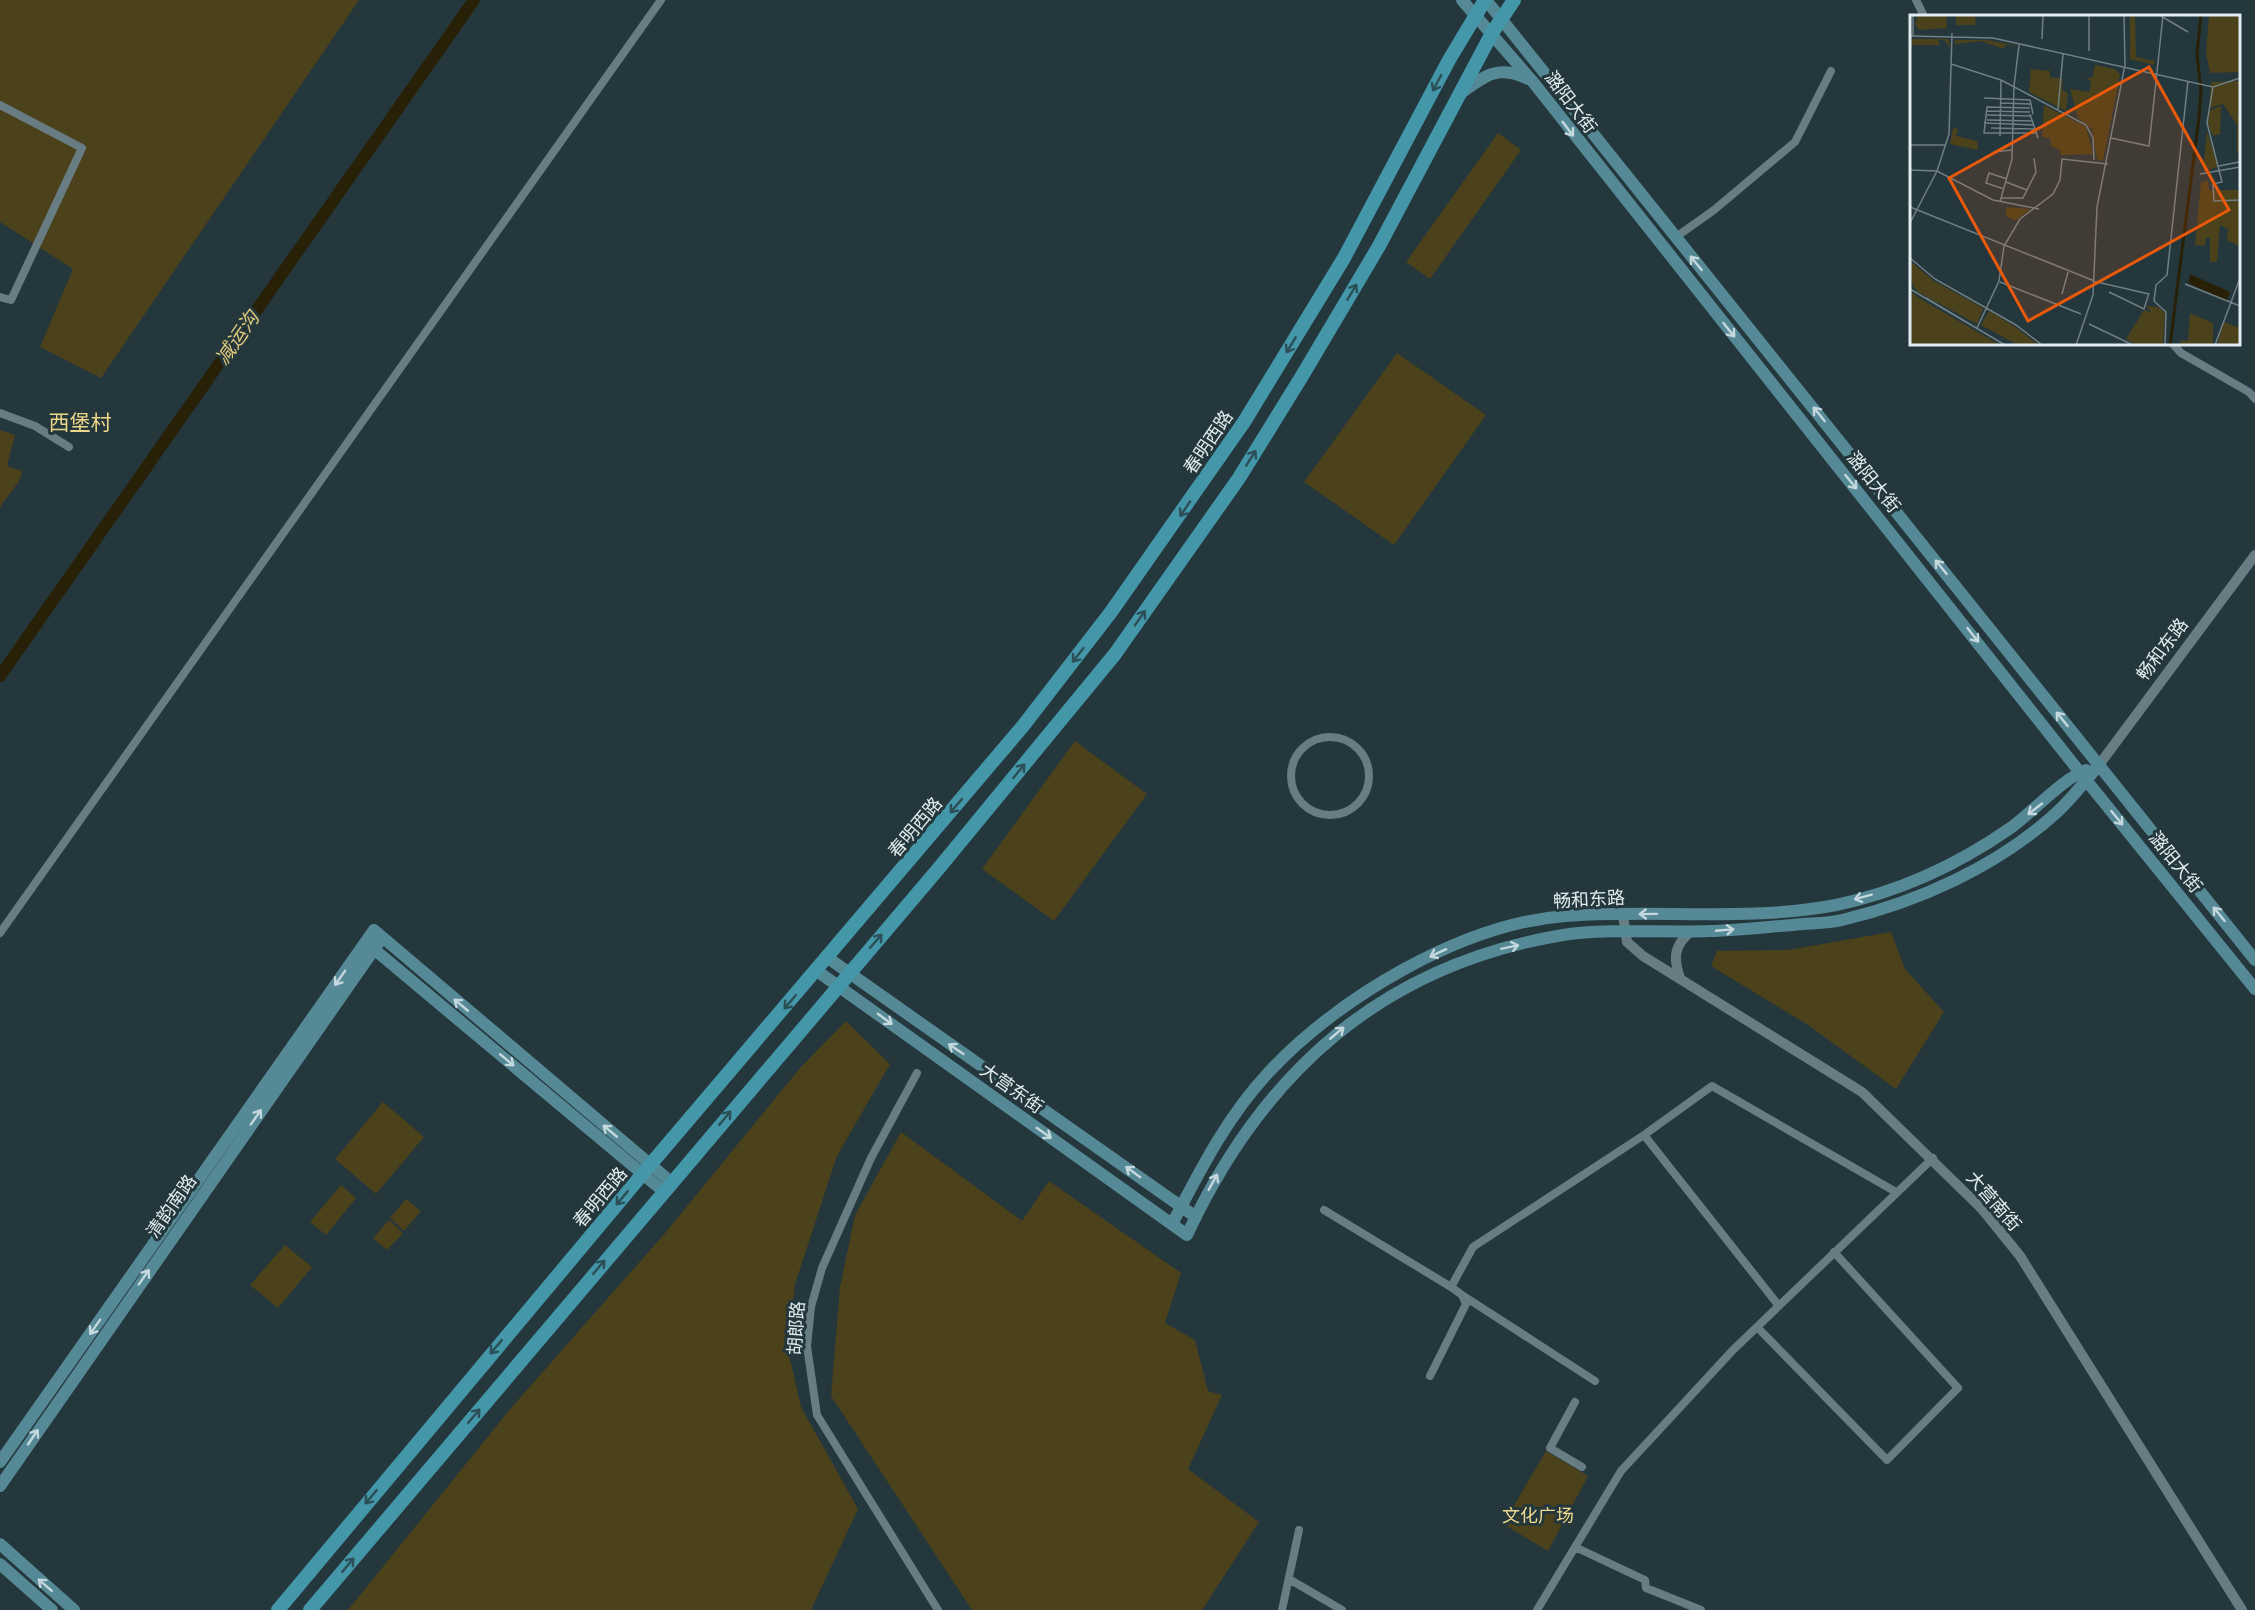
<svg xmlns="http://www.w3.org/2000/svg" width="2255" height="1610" font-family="'DejaVu Sans','Noto Sans SC',sans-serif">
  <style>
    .green { fill: #4b411b }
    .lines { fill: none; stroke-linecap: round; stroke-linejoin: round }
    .canal { stroke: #282107; stroke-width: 12 }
    .minor { stroke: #687d83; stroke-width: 8 }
    .tertiary { stroke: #687d83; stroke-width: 10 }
    .secondary { stroke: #568996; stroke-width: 12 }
    .primary { stroke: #4496a9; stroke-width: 14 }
    .oneway { stroke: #2c4f57 }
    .oneway2 { stroke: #c4d8dd }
    .labels { text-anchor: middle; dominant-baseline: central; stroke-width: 6; stroke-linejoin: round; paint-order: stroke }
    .street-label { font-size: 18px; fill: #e0ecef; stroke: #24373c }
    .park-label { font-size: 18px; fill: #efd98c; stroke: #24373c }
    .water-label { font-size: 20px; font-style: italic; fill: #dec87b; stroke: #24373c }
    .quarter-label { font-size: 21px; fill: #ebd588; stroke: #24373c }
    .inset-river { fill: none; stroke: #282107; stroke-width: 3 }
    .inset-road { fill: none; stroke: #6f7f84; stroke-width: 1.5 }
    .view { fill: #e8590c; fill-opacity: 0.15; stroke: #e8590c; stroke-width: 3 }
    .inset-edge { fill: none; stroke: #e0ecef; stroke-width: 3 }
  </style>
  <rect width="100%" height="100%" fill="#24373c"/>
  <path class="green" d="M0,0H359L101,378L40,347L73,269L0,222Z
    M1498,133L1521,150L1430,279L1406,262Z
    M1397,353L1486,415L1394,545L1304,482Z
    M0,430L15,435L7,466L22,471L20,480L0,507Z
    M1075,741L1147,794L1054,921L982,869Z
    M1891,932L1905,969L1944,1012L1896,1089L1808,1025L1711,966L1717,951L1788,950Z
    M846,1021L890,1064L837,1156L795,1284L788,1350L801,1407L858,1509L811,1610H348L511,1408L666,1232L800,1068Z
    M383,1102L424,1137L376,1194L335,1159Z
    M901,1132L1022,1221L1049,1181L1181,1273L1165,1323L1195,1340L1208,1391L1222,1395L1188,1469L1259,1522L1202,1610H972L831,1396L840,1287L855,1215Z
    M341,1185L356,1198L326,1235L310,1222Z
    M406,1199L421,1211L404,1231L390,1218Z
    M389,1220L403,1233L387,1250L373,1238Z
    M285,1245L312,1267L278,1308L250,1285Z
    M1546,1451L1588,1476L1548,1551L1503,1524Z"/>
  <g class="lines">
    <path class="canal" d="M0,676L474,0"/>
    <path class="minor" d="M1916,0L1924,16
      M0,105L82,148L11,300L0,297
      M1676,237L1714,210L1795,142L1831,71
      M2173,344L2181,353L2249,392L2255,399
      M0,413L35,426L69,447
      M1291 776a39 39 0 1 1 78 0a39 39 0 1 1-78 0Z
      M0,933L661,0
      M917,1073L871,1158L822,1268L811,1307L807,1346L817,1415L938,1610
      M1644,1135L1779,1306
      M1324,1210L1451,1287
      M1462,1295L1595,1381
      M1757,1327L1887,1460L1958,1388L1834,1252
      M1430,1376L1466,1304L1462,1295L1451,1287L1473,1247L1644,1135L1712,1086L1896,1192
      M1575,1402L1550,1448L1582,1467
      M1575,1547L1645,1580L1646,1588L1701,1610
      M1289,1579L1342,1610
      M1282,1610L1299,1530
      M1537,1610L1621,1471L1733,1350L1933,1158"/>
    <path class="tertiary" d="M2099,765L2255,555
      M1623,915L1627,942L1643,956L1862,1092L1982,1209L2020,1256L2242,1610
      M1680,978C1673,958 1674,946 1690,932"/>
    <path class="secondary" d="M1462,0L1533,82L2086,780L2255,989
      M1486,0L2255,960
      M1460,94C1484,76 1498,64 1528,79
      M369,945L663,1191
      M828,958L1196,1217
      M817,971L1187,1235C1263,1072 1382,965 1563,935C1611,928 1663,933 1711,931C1738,930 1766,927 1793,925C1809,923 1826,924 1842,920C1918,902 1996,867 2055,814C2071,800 2085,781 2099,765
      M1172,1224C1200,1171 1226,1118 1268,1073C1337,998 1462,924 1565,916C1655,909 1747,922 1836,905C1898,892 1957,865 2009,829C2032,813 2062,779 2086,770
      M0,1462L374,930L671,1182
      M0,1486L382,938
      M0,1544L74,1610
      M0,1564L52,1610"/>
    <path class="primary" d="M278,1610L650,1165L1023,726L1111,612L1244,422L1344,258L1449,60L1485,0
      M310,1610L939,868L1115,654L1239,478L1302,376L1379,246L1492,33L1514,0"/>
  </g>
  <defs><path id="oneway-shaft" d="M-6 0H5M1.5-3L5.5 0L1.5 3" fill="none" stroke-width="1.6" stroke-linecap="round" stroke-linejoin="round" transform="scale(1.5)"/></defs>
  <g class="oneway">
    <use href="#oneway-shaft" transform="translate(1437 83) rotate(118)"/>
    <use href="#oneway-shaft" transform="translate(1352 292) rotate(-59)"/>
    <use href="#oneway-shaft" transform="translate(1291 345) rotate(121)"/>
    <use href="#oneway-shaft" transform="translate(1251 458) rotate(-58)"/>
    <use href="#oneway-shaft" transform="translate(1185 509) rotate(124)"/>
    <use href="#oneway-shaft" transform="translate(1140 618) rotate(-55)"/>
    <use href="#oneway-shaft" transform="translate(1078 655) rotate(128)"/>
    <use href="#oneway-shaft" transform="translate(1019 771) rotate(-51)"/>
    <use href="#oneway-shaft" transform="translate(956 806) rotate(130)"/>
    <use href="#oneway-shaft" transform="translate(876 941) rotate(-49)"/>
    <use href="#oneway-shaft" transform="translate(790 1002) rotate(131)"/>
    <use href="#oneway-shaft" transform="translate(725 1118) rotate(-50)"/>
    <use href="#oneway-shaft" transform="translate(622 1198) rotate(130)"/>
    <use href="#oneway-shaft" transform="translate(599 1267) rotate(-50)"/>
    <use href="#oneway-shaft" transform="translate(496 1347) rotate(130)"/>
    <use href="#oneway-shaft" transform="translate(474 1416) rotate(-50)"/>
    <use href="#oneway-shaft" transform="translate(371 1497) rotate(130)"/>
    <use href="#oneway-shaft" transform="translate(348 1565) rotate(-50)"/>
  </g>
  <g class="oneway2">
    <use href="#oneway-shaft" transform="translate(1568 129) rotate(53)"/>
    <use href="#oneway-shaft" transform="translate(1696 263) rotate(-129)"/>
    <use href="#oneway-shaft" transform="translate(1729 330) rotate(51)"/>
    <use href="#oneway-shaft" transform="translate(1819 414) rotate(-129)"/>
    <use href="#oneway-shaft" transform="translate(1851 482) rotate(51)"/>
    <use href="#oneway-shaft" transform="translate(1941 567) rotate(-129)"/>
    <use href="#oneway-shaft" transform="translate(1973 635) rotate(52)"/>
    <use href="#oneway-shaft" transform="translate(2062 719) rotate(-129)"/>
    <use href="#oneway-shaft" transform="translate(2035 809) rotate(142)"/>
    <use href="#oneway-shaft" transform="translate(2117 818) rotate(51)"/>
    <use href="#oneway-shaft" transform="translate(1863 897) rotate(165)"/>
    <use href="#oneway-shaft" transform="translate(1648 914) rotate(179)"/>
    <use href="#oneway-shaft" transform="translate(2219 914) rotate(-129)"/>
    <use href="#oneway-shaft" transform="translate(1725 930) rotate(-5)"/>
    <use href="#oneway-shaft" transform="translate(1510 947) rotate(-12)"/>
    <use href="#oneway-shaft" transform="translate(1438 953) rotate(155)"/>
    <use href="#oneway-shaft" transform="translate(340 978) rotate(125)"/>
    <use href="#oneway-shaft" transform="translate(461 1005) rotate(-140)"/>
    <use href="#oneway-shaft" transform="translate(885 1019) rotate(36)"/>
    <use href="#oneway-shaft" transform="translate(1337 1033) rotate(-40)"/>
    <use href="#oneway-shaft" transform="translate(956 1049) rotate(-146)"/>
    <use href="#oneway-shaft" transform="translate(507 1060) rotate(40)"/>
    <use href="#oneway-shaft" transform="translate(256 1117) rotate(-55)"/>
    <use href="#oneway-shaft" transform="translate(610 1131) rotate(-140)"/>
    <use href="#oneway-shaft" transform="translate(1044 1133) rotate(35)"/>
    <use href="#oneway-shaft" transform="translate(1133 1172) rotate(-144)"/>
    <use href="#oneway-shaft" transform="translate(1213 1182) rotate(-61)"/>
    <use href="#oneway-shaft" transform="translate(144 1277) rotate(-55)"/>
    <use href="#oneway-shaft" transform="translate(95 1327) rotate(125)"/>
    <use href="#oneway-shaft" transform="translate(33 1437) rotate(-56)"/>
    <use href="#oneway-shaft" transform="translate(45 1585) rotate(-139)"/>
  </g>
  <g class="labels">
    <g class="street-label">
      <text transform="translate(1571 102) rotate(53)">潞阳大街</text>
      <text transform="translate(1208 442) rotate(-56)">春明西路</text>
      <text transform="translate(1874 482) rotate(51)">潞阳大街</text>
      <text transform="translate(2162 649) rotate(-53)">畅和东路</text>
      <text transform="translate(915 827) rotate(-50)">春明西路</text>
      <text transform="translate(2176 862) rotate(51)">潞阳大街</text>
      <text transform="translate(1589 899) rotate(-3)">畅和东路</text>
      <text transform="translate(1012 1088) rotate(35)">大营东街</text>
      <text transform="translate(600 1197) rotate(-50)">春明西路</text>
      <text transform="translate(1994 1201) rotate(49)">大营南街</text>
      <text transform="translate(171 1206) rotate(-55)">清韵南路</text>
      <text transform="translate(796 1328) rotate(-86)">胡郎路</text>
    </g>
    <g class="park-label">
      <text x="1538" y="1515">文化广场</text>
    </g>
    <g class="water-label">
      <text transform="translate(237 338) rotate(-55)">减运沟</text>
    </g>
    <g class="quarter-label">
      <text x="80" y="423">西堡村</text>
    </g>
  </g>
  <g transform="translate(1910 15)">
    <rect width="330" height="330" fill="#24373c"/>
    <path d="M8,0H36L37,13L9,15L5,9ZM46,0H66L65,10H46ZM220,0H225L226,42L245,46L244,50L220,44ZM299,0H330V57L300,58L296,38ZM0,24H39L40,33L34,25H28L30,30H0ZM45,25H77L108,31L95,30L94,34L71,26L45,29ZM185,50L205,54L210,60L193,146L187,144L182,114L168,103L160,74L179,77L181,67L176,62L182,63ZM121,54L140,56V62L153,64L152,75L158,78L156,96L119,77ZM330,66V137L327,138V110L313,89L299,93L301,67ZM134,90L176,112L183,139L151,140L150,135L141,131L140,123L132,122ZM311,91L310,119L303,121L298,109L299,96ZM43,113L48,114L46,121L67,126L68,135L40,129ZM297,116L308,151L296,157L293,154ZM298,166L299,175H330V232L317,225L318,214L310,210L307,247H300V223H296L295,231L285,230L291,167ZM96,192L119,194V195L105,206L96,201ZM0,246L24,266L73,293L67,309L8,277L0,266ZM0,276L9,283L90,330H0ZM236,291L248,292L255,298L253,330H228L216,324L234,295L242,298ZM79,296L104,311L128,330H108L71,310ZM280,298L303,308V330H270L271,325L278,326ZM314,307L330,313V330H307Z" fill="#4b411b"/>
    <path d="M280,259L320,277L317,286L278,268Z" fill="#282107"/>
    <path class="inset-river" d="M260,330L289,102L291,76L287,39L291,0"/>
    <path class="inset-road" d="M3,0V21M251,1L278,17M0,21L83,23L303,72L330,63M132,24L133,0M179,36V0M41,49L91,65L176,110L183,123L184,145M247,57L253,0M303,72L297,108L312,167L303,169L304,186L330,185M74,83L120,85L123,99M91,88L120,89M120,93L77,92L74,118H126M148,94L153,39M77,96L120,97M120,99L128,123M77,100L120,101M77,105L122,106M74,108L124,110M81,113L125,114M90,121L91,65M201,123L239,131L247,57M0,130H36M83,137L102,135M309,151L329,147M0,155L27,156L83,185L129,194M290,159L330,152M96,167L117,175M94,174L76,168L79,158L97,164M91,183H113L126,157L124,143M90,187L102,144L104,71L109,30M0,192L187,267L239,279M0,208L27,156L39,119L42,18M94,231L110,204L143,179L150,165L152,144L198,149M0,243L25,264L106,310L132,330M90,267L171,299M275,269L330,291M0,274L95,330M199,277L234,294L239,278M152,279L158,257M16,283L63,311M179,309L223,330M67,313L89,266L94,231M166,330L183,280L187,192L215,50L214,0M255,330L256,297L244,286L246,270L257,260L278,66M305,330L330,263"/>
    <path class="view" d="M239,52L319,195L118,306L39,163Z"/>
    <rect width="330" height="330" class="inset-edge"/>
  </g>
</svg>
